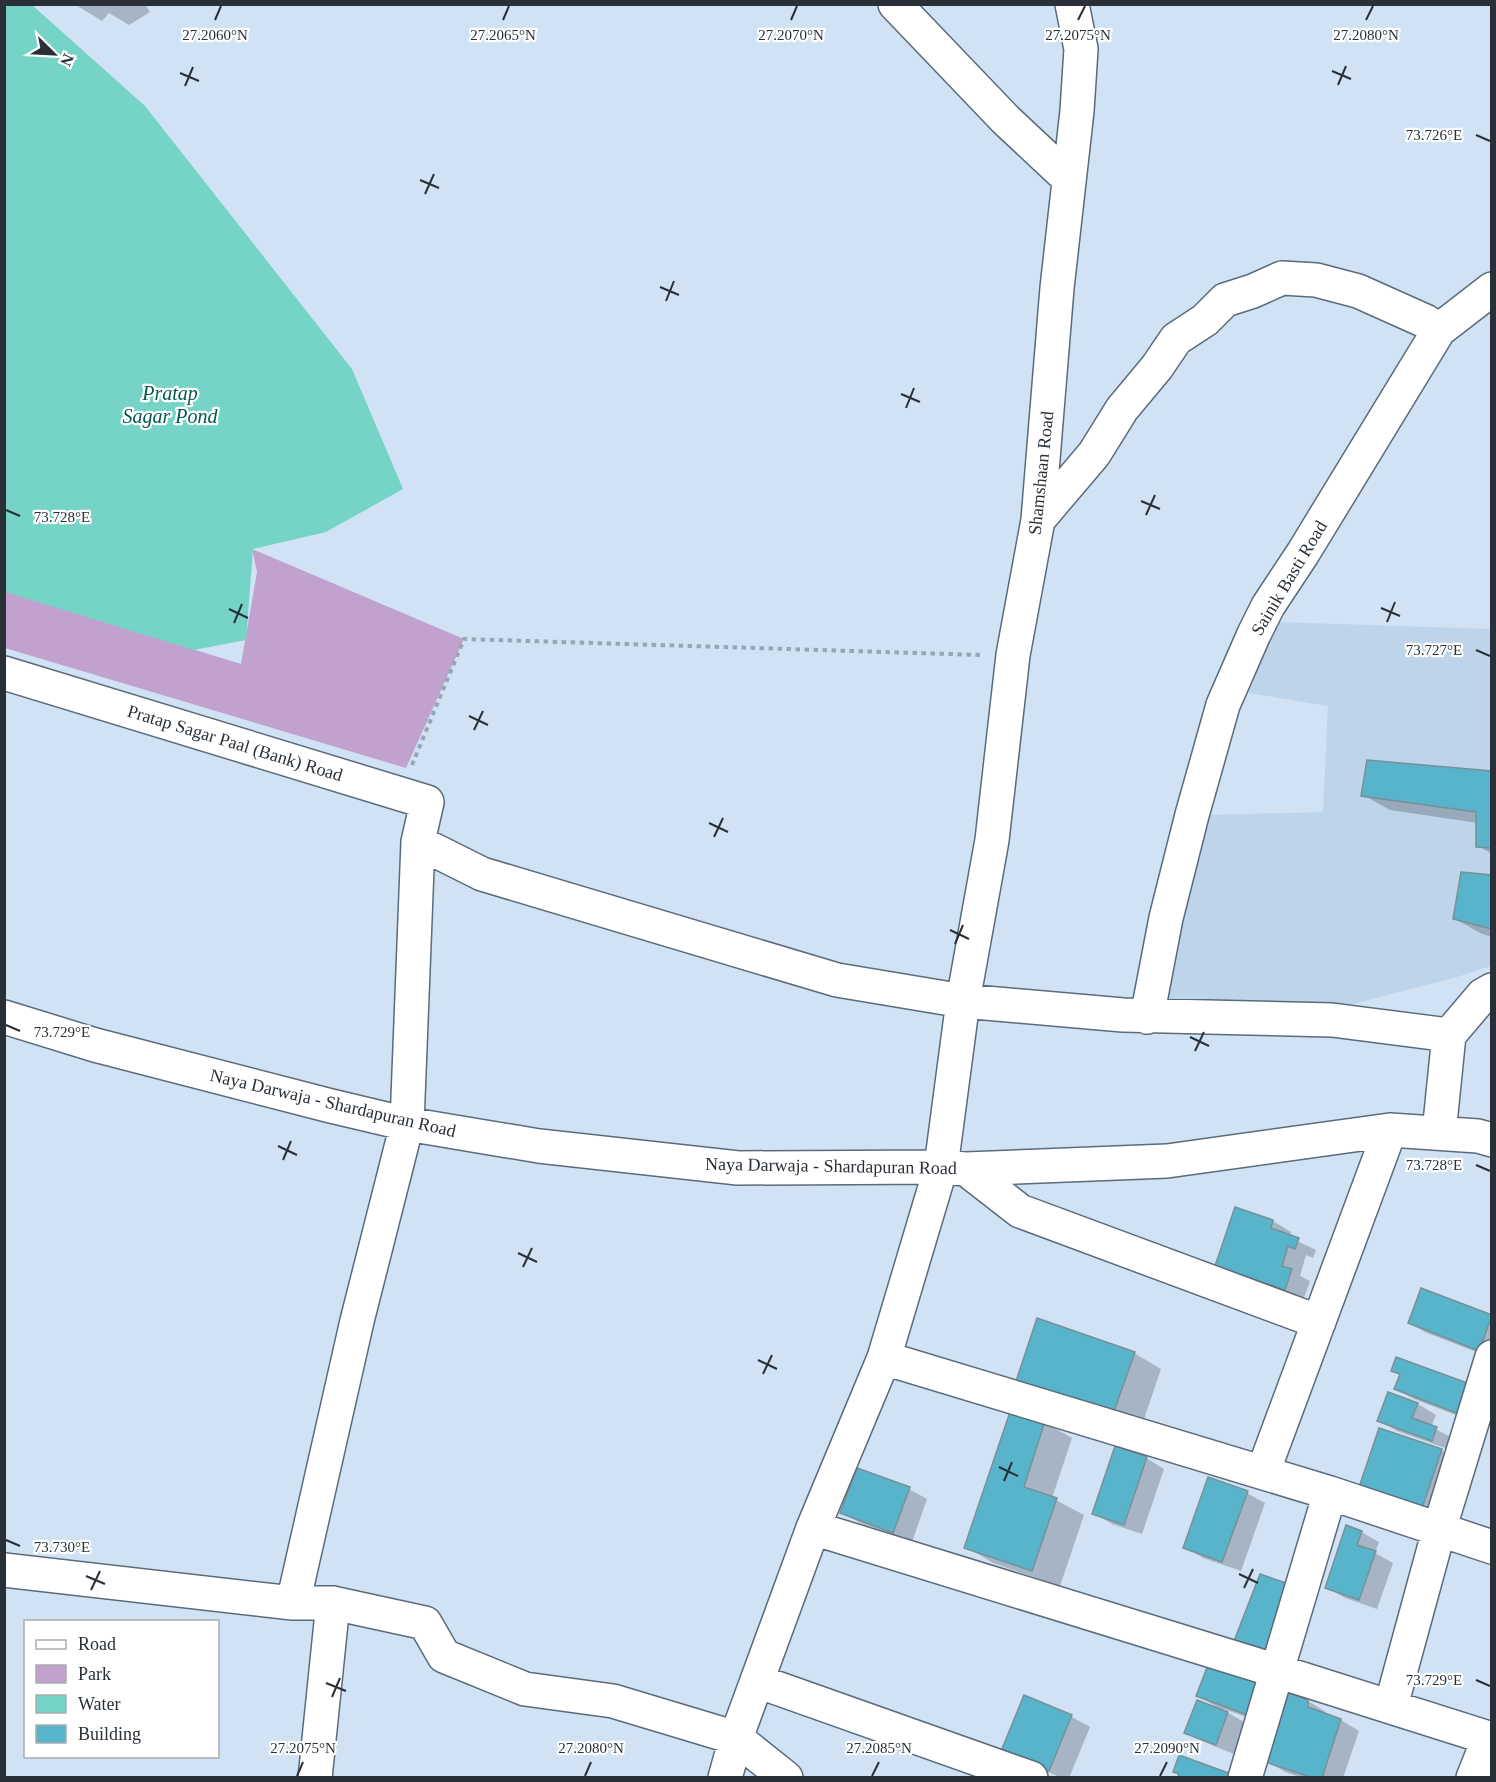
<svg xmlns="http://www.w3.org/2000/svg" width="1496" height="1782" font-family="'Times New Roman',serif">
  <style>
    .built { fill: #bed4eb }
    .green { fill: #c1a2cf }
    .water { fill: #75d4c6 }
    .shadow { fill: #0003 }
    .building { fill: #58b4cb; stroke: #779198; stroke-width: 1.5 }
    .lines { fill: none; stroke-linecap: round; stroke-linejoin: round }
    .minor-casing { stroke: #5b6b7a; stroke-width: 36 }
    .path { stroke: #97a6b4; stroke-width: 4; stroke-dasharray: 4.5 4.5; stroke-linecap: butt }
    .minor { stroke: #fff; stroke-width: 33 }
    .ticks { fill: none; stroke: #293037; stroke-width: 2 }
    .labels { text-anchor: middle; dominant-baseline: central; stroke-width: 4.5; stroke-linejoin: round; paint-order: stroke }
    .street-label { font-size: 18px; fill: #293037; stroke: #fff }
    .water-label { font-size: 20px; font-style: italic; fill: #00584f; stroke: #fff }
    .ticks-label { font-size: 15px; text-anchor: middle; fill: #293037; stroke: #fff; stroke-width: 4.5; stroke-linejoin: round; paint-order: stroke }
  </style>
  <rect width="100%" height="100%" fill="#d0e2f4"/>
  <path class="built" d="M1276,622L1491,629V966L1457,977L1353,1004L1160,1003L1208,815L1323,812L1328,706L1249,693Z"/>
  <path class="green" d="M252,549L464,639L406,768L5,648L4,591L241,664L257,572Z"/>
  <path class="water" d="M4,5H32L145,106L352,369L403,489L326,532L253,549L246,640L194,650L5,592Z"/>
  <path class="shadow" d="M74,4H145L150,12L129,25L109,13L102,21Z
    M1492,772V854L1478,846V823L1390,810L1363,795Z
    M1492,877V937L1482,934L1455,919Z
    M1236,1209L1273,1221L1291,1232L1289,1237L1316,1250L1313,1258L1306,1255L1300,1276L1310,1281L1303,1300L1234,1276L1216,1266Z
    M1422,1290L1492,1317V1358L1427,1333L1409,1323Z
    M1134,1353L1161,1369L1140,1431L1044,1399Z
    M1397,1359L1477,1423L1414,1399L1396,1389L1401,1375L1393,1370Z
    M1389,1394L1418,1404L1436,1415L1431,1427L1455,1439L1451,1450L1397,1431L1379,1420Z
    M1045,1423L1072,1438L1052,1498L1084,1515L1060,1586L993,1563L966,1547Z
    M1441,1450L1469,1466L1447,1528L1386,1508Z
    M1146,1458L1164,1469L1142,1534L1112,1524L1094,1513Z
    M1209,1479L1247,1493L1265,1503L1241,1571L1203,1558L1185,1547Z
    M909,1489L927,1499L912,1542L860,1523L842,1512Z
    M1361,1532L1379,1542L1375,1553L1393,1563L1377,1609L1345,1598L1327,1587Z
    M1209,1667L1268,1725L1224,1709L1223,1710L1246,1723L1234,1754L1204,1742L1186,1732L1219,1708L1198,1696Z
    M1025,1697L1072,1717L1090,1727L1069,1778H1062L1021,1760Z
    M1308,1701L1326,1712V1715L1341,1720L1359,1731L1343,1778H1303L1285,1772L1267,1761Z"/>
  <path class="building" d="M1367,760L1492,771V848L1476,847V812L1361,796Z
    M1461,872L1492,875V929L1453,919Z
    M1235,1207L1273,1220L1271,1228L1299,1238L1295,1249L1288,1246L1282,1266L1292,1269L1285,1290L1215,1266Z
    M1421,1288L1492,1315L1479,1351L1408,1323Z
    M1037,1318L1135,1352L1112,1417L1015,1384Z
    M1396,1357L1470,1384L1459,1414L1394,1389L1400,1374L1391,1371Z
    M1388,1392L1418,1403L1412,1418L1437,1427L1432,1441L1377,1421Z
    M1011,1409L1045,1421L1024,1487L1057,1498L1032,1571L964,1548Z
    M1379,1428L1442,1449L1420,1514L1357,1493Z
    M1115,1446L1147,1457L1124,1525L1092,1514Z
    M857,1468L910,1487L893,1533L840,1513Z
    M1208,1477L1248,1491L1222,1562L1183,1548Z
    M1346,1525L1362,1531L1357,1545L1376,1551L1359,1600L1325,1588Z
    M1260,1574L1292,1585L1267,1653L1234,1641Z
    M1208,1665L1262,1684L1250,1716L1196,1696Z
    M1288,1693L1308,1700V1707L1341,1719L1322,1778H1313L1265,1762Z
    M1024,1695L1072,1715L1049,1771L1001,1751Z
    M1197,1700L1228,1712L1216,1745L1184,1733Z
    M1179,1755L1234,1775L1233,1778H1177L1179,1774L1173,1772Z"/>
  <g class="lines">
    <defs>
      <path id="minor" d="M895,4L1006,120L1069,179
        M1038,520L1094,454L1122,409L1157,367L1176,339L1205,320L1225,300L1253,291L1282,278L1316,280L1358,291L1425,321L1439,330
        M4,673L427,802L418,842
        M4,1017L95,1045L331,1106L407,1124L539,1146L738,1168L941,1167L966,1169L1167,1161L1390,1130L1478,1136L1492,1140
        M1147,1017L1166,918L1192,815L1223,705L1254,634L1268,606L1303,553L1439,330L1492,289
        M1439,1133L1449,1035L1483,995L1492,990
        M966,1169L1020,1211L1319,1322
        M884,1358L1330,1493L1492,1547
        M1263,1472L1390,1130
        M813,1528L1277,1671L1492,1739
        M4,1570L293,1603H333L425,1623L444,1656L525,1689L613,1701L736,1738L786,1778
        M293,1603L357,1321L407,1124L418,842L482,874L837,980L963,1001L1123,1015L1332,1020L1449,1035
        M757,1681L1031,1778
        M1391,1706L1439,1530L1492,1357
        M315,1778L333,1603
        M725,1778L736,1738L813,1528L884,1358L941,1167L963,1001L992,840L1013,655L1038,520L1057,288L1077,111L1081,49L1072,4
        M1245,1778L1330,1493
        M1473,1778L1489,1738"/>
    </defs>
    <use href="#minor" class="minor-casing"/>
    <path class="path" d="M412,765L464,639L982,655"/>
    <use href="#minor" class="minor"/>
  </g>
  <path class="ticks" d="M215,20L221,6M503,20L509,6M791,20L797,6M1078,20L1085,6M1366,20L1373,6M1332,71L1351,79M180,73L199,81M1338,85L1346,66M185,86L193,67M1476,135L1490,141M420,180L439,188M425,194L434,174M660,287L679,295M666,301L674,281M901,394L920,402M906,408L914,388M1141,501L1160,509M6,510L20,516M1146,515L1155,495M1381,608L1400,616M229,609L248,618M1387,622L1395,602M234,623L242,604M1476,650L1490,656M469,716L488,725M474,730L483,711M709,823L728,832M714,837L723,818M950,930L969,939M955,944L963,925M6,1025L20,1031M1190,1037L1209,1046M1195,1051L1204,1032M278,1146L297,1155M283,1160L291,1141M1476,1165L1490,1171M518,1253L537,1262M523,1267L532,1248M758,1360L777,1369M763,1374L772,1355M999,1467L1018,1476M1004,1481L1012,1462M6,1540L20,1546M1239,1574L1258,1583M86,1576L105,1584M1244,1588L1253,1569M91,1590L100,1571M1476,1680L1490,1686M326,1683L346,1691M332,1697L340,1678M297,1776L303,1762M585,1776L591,1762M872,1776L879,1762M1160,1776L1167,1762"/>
  <g class="labels">
    <g class="street-label">
      <text transform="translate(1041 473) rotate(-84)">Shamshaan Road</text>
      <text transform="translate(1289 578) rotate(-59)">Sainik Basti Road</text>
      <text transform="translate(235 743) rotate(17)">Pratap Sagar Paal (Bank) Road</text>
      <text transform="translate(333 1103) rotate(13)">Naya Darwaja - Shardapuran Road</text>
      <text transform="translate(831 1166) rotate(1)">Naya Darwaja - Shardapuran Road</text>
    </g>
    <g class="water-label">
      <text x="170" y="393">Pratap<tspan x="170" dy="23">Sagar Pond</tspan></text>
    </g>
  </g>
  <g class="ticks-label">
    <text x="215" y="40">27.2060°N</text>
    <text x="503" y="40">27.2065°N</text>
    <text x="791" y="40">27.2070°N</text>
    <text x="1078" y="40">27.2075°N</text>
    <text x="1366" y="40">27.2080°N</text>
    <text x="1434" y="140">73.726°E</text>
    <text x="62" y="522">73.728°E</text>
    <text x="1434" y="655">73.727°E</text>
    <text x="62" y="1037">73.729°E</text>
    <text x="1434" y="1170">73.728°E</text>
    <text x="62" y="1552">73.730°E</text>
    <text x="1434" y="1685">73.729°E</text>
    <text x="303" y="1753">27.2075°N</text>
    <text x="591" y="1753">27.2080°N</text>
    <text x="879" y="1753">27.2085°N</text>
    <text x="1167" y="1753">27.2090°N</text>
  </g>
  <rect width="1496" height="1782" fill="none" stroke="#293037" stroke-width="12"/>
  <rect x="24" y="1620" width="195" height="138" fill="#ffffff" stroke="#a9acaf" stroke-width="1.5"/>
  <rect x="36" y="1640" width="30" height="9" fill="#ffffff" stroke="#a9acaf" stroke-width="1.5"/>
  <text x="78" y="1650" font-size="18" fill="#293037">Road</text>
  <rect x="36" y="1665" width="30" height="18" fill="#c1a2cf" stroke="#a9acaf" stroke-width="1.5"/>
  <text x="78" y="1680" font-size="18" fill="#293037">Park</text>
  <rect x="36" y="1695" width="30" height="18" fill="#75d4c6" stroke="#a9acaf" stroke-width="1.5"/>
  <text x="78" y="1710" font-size="18" fill="#293037">Water</text>
  <rect x="36" y="1725" width="30" height="18" fill="#58b4cb" stroke="#a9acaf" stroke-width="1.5"/>
  <text x="78" y="1740" font-size="18" fill="#293037">Building</text>
  <g transform="translate(54 54) rotate(114)" stroke="#ffffff" stroke-width="4.5" paint-order="stroke">
  <path d="M0-4.5L10 22L0 15L-10 22Z" fill="#293037"/>
  <text y="-9" font-size="16" font-weight="bold" text-anchor="middle" fill="#293037">N</text>
  </g>
</svg>
